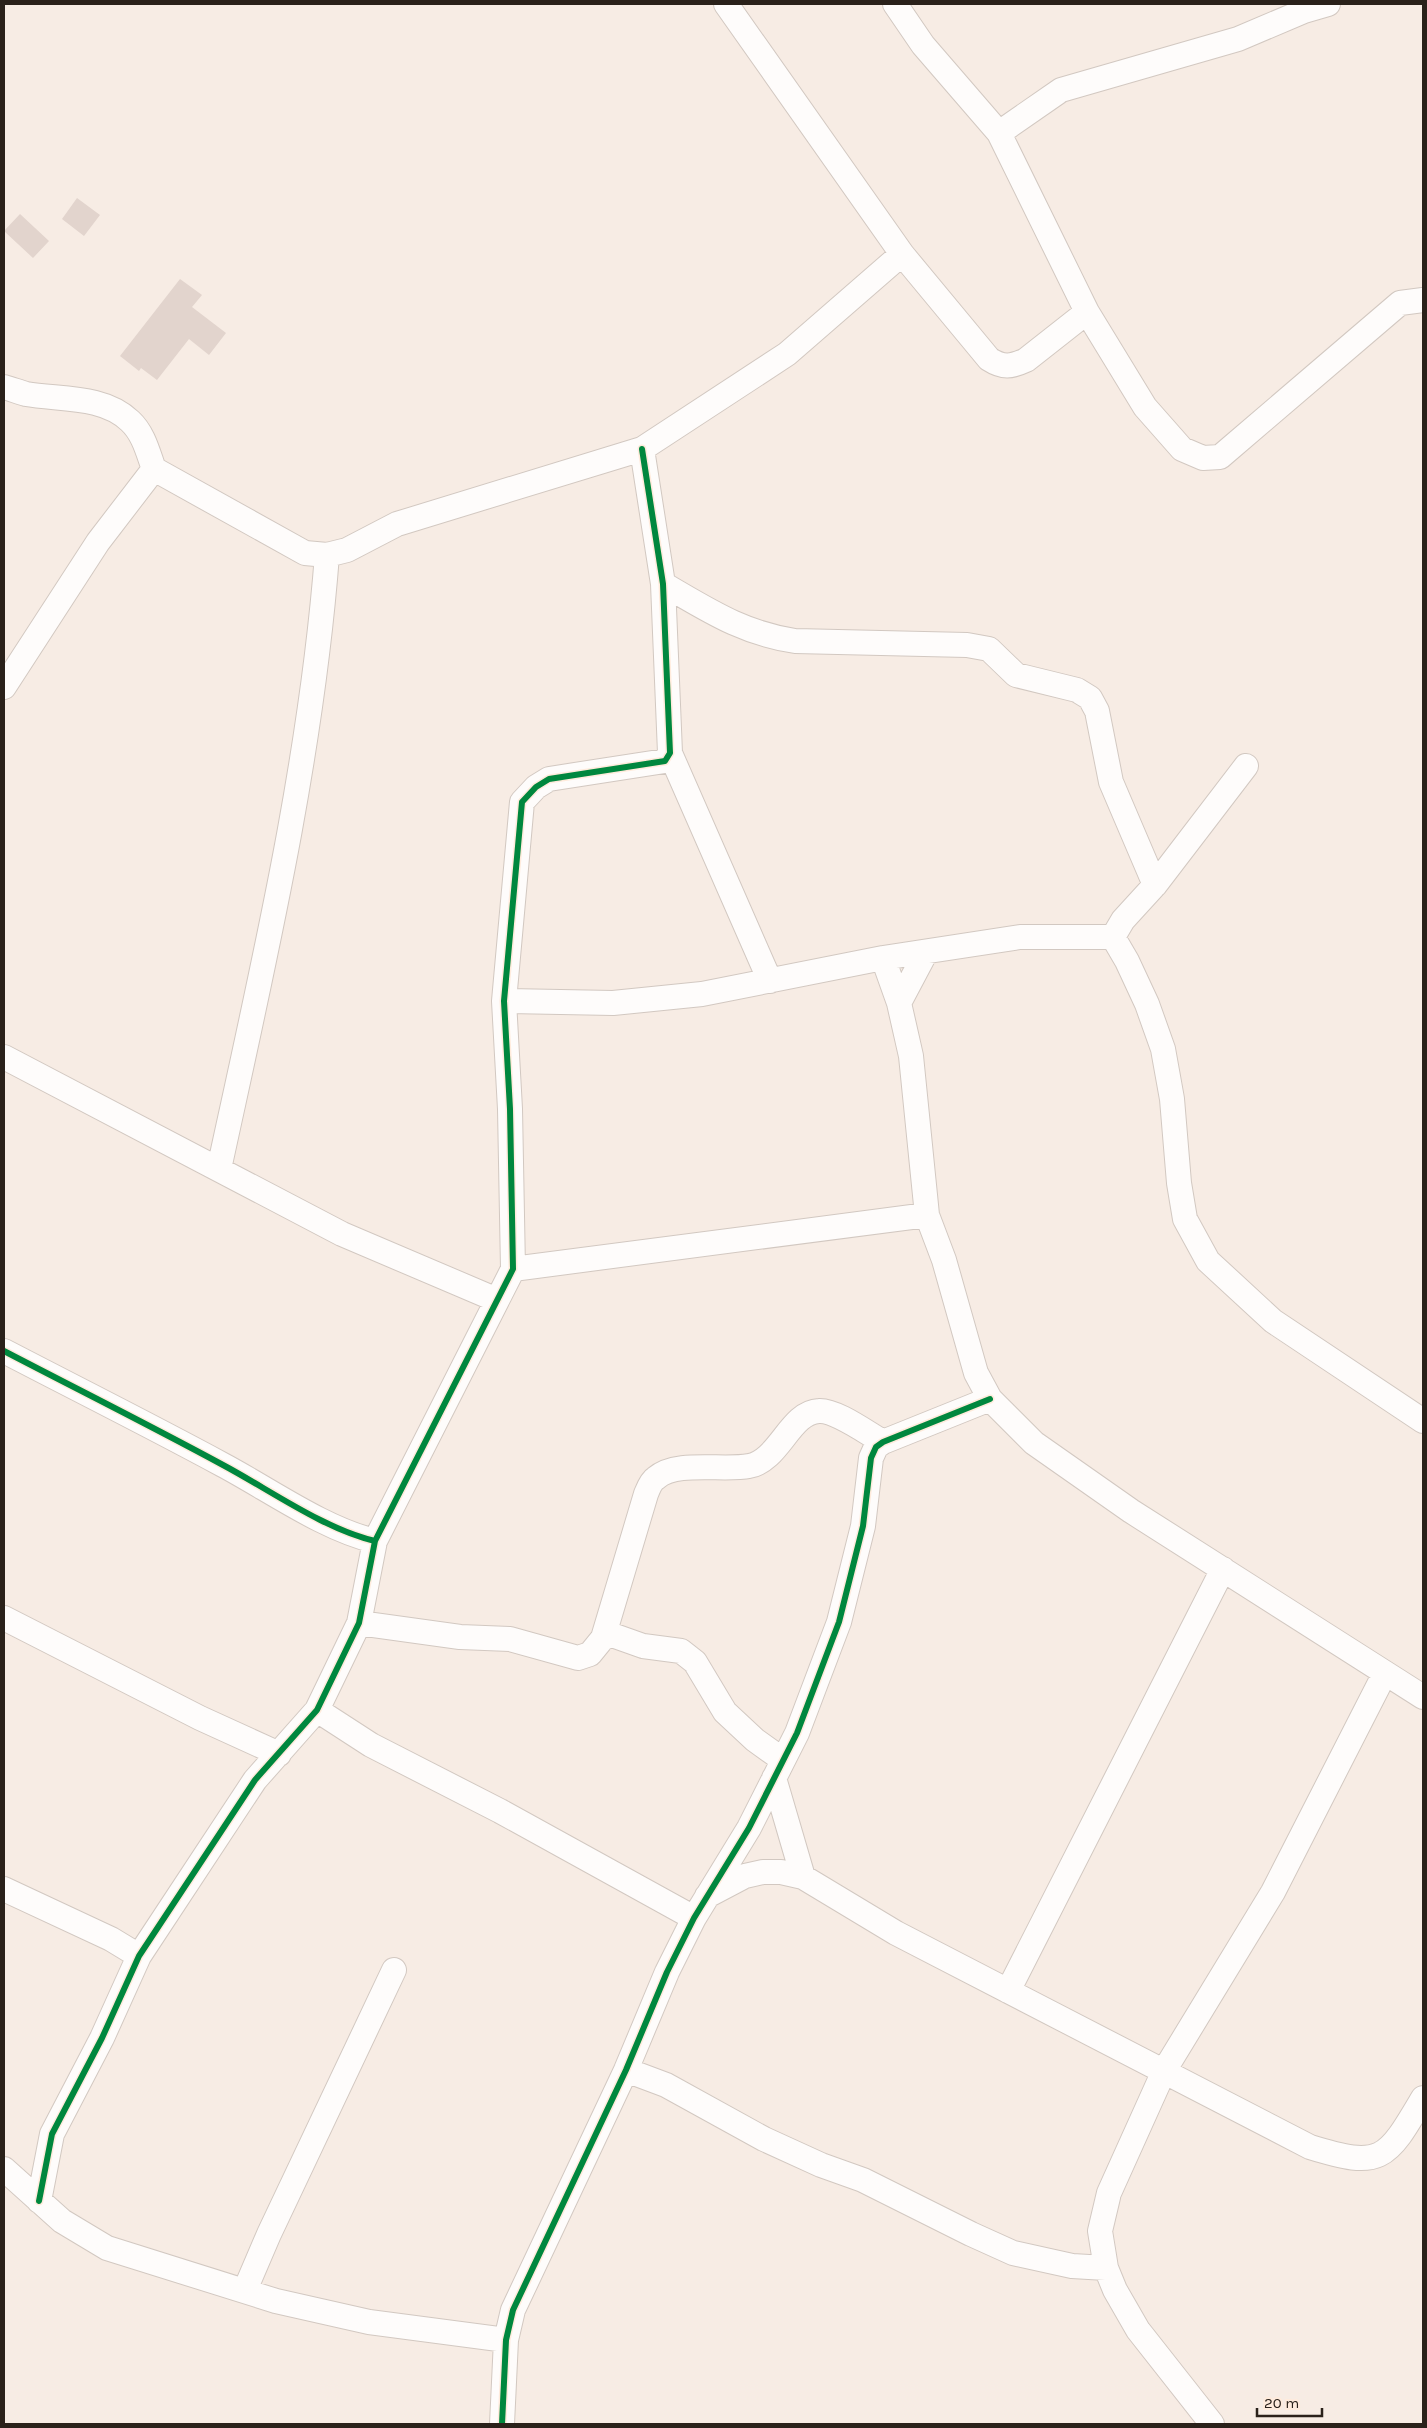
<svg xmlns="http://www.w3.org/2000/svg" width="1427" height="2428" font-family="Karla,sans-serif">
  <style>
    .building { fill: #e2d4cd }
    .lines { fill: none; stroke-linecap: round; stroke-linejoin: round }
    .minor-casing { stroke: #d2c8c1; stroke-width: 26 }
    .minor { stroke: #fefcfb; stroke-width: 24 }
    .cycleway-casing { stroke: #ffebdc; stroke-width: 9 }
    .cycleway { stroke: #00873e; stroke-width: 6 }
  </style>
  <rect width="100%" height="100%" fill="#f7ece4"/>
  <path class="building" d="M77,198L100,215L84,236L62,219Z
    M20,214L49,241L33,258L4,231Z
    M180,279L202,295L192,307L226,333L209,355L189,339L157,380L141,368L139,371L120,356Z"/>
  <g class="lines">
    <defs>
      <path id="minor" d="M726,4L902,254L989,359C1003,368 1011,367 1026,360L1087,312
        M895,4L923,45L999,133L1087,312L1145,407L1182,449L1203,458L1220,457L1400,303L1423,300
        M999,133L1061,90L1238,39L1304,11L1328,4
        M4,387C11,389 19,392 26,394C59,400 103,395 130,421C144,434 148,453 154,469L305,553L327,555L347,550L397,524L642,449L787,354L902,254
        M663,584C708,610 742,633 795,641L967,645L989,649L1016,675L1077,690L1090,698L1097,711L1111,782L1155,885
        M4,687L98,542L154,469
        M670,753L770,981
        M1113,937L1127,961L1147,1004L1163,1049L1172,1099L1179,1183L1185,1219L1208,1261L1273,1321L1423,1421
        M883,958L899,1003L911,1056L927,1215L944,1260L976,1373L990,1399L1034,1443L1131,1511L1423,1697
        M504,1001L613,1003L702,994L883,958L1020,937H1113L1123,920L1155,885L1246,766
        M899,1003L926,952
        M4,1057L342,1234L497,1300
        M219,1169C263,966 311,763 327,555
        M513,1269L927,1215
        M4,1351C77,1389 151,1426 223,1465C270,1490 324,1529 375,1541L359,1623L317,1710L255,1780L139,1956L102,2038L52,2134L39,2201
        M375,1541L513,1269L510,1109L504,1001L522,802L536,787L549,779L665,761L670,753L663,584L642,449
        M4,1618L200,1718L279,1754
        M359,1623L460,1637L510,1639L578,1658L590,1654L603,1638L612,1635L643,1646L681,1651L695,1662L725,1712L755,1740L783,1760
        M603,1638L646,1494C648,1489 651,1481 656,1478C676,1460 723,1471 749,1466C779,1461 790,1412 819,1411C836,1410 867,1433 883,1442
        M317,1710L371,1745L500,1811L694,1918
        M774,1778L803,1877
        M4,1889L111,1939L139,1956
        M707,1896L745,1876L763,1872H781L803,1877L896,1933L1310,2147C1381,2169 1386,2161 1423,2098
        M1008,1991L1223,1569
        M626,2070L666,2085L764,2139L821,2165L863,2180L971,2234L1013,2253L1072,2266L1106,2268
        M4,2169L62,2221L107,2248L276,2301L369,2322L506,2340
        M245,2290L269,2234L394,1970
        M502,2424L506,2340L513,2310L626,2070L667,1972L694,1918L749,1828L797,1733L839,1622L863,1526L871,1458L876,1447L883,1442L990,1399
        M1212,2424L1138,2330L1115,2290L1106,2268L1100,2231L1109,2193L1164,2071L1273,1892L1385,1673"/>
    </defs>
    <use href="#minor" class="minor-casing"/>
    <use href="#minor" class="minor"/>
    <defs>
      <path id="cycleway" d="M4,1351C77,1389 151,1426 223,1465C270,1490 324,1529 375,1541L359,1623L317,1710L255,1780L139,1956L102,2038L52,2134L39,2201
        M375,1541L513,1269L510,1109L504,1001L522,802L536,787L549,779L665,761L670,753L663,584L642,449
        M502,2424L506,2340L513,2310L626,2070L667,1972L694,1918L749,1828L797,1733L839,1622L863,1526L871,1458L876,1447L883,1442L990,1399"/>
    </defs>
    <use href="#cycleway" class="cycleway-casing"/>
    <use href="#cycleway" class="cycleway"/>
  </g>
  <rect width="1427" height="2428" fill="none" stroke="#2a211a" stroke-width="10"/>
  <path d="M1257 2408v8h65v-8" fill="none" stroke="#2a211a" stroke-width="2.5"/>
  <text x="1264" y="2408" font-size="15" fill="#2a211a" stroke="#ffebdc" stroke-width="4" paint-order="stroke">20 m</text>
</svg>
